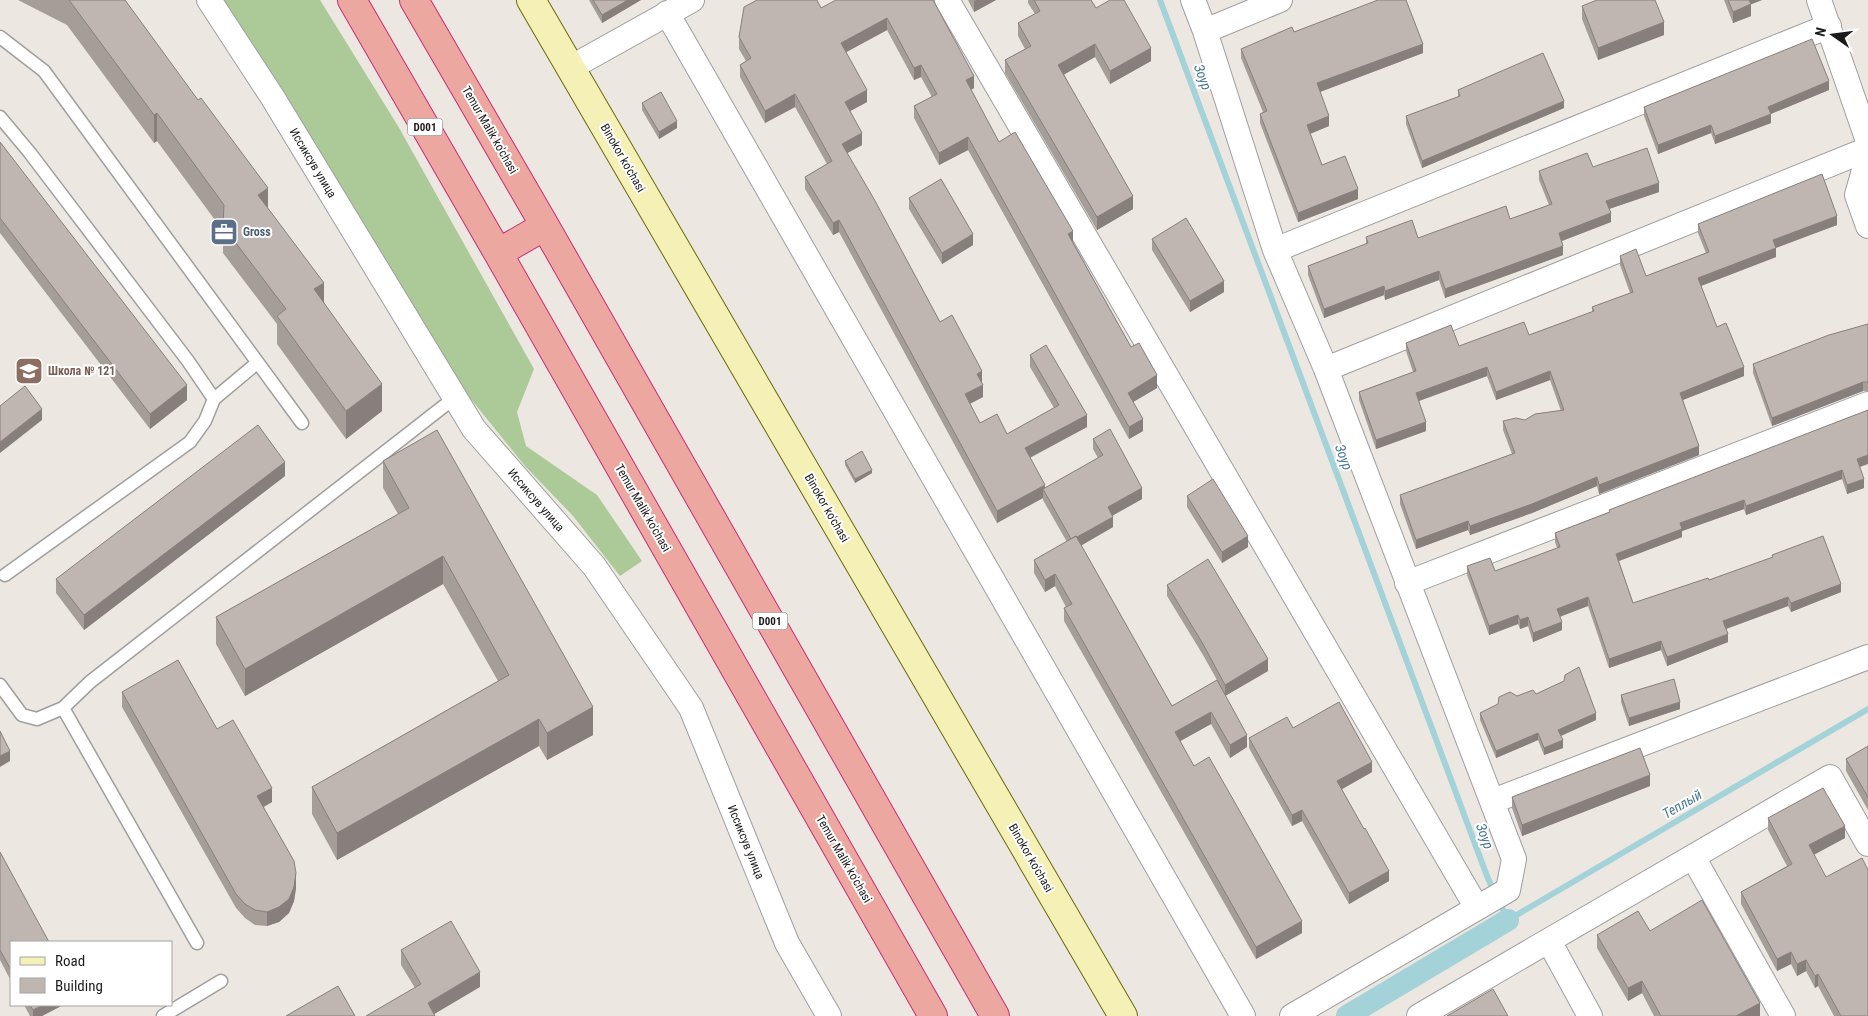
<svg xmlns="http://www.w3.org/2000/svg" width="1868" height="1016" font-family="'Roboto Condensed',sans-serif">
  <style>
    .forest { fill: #acca98 }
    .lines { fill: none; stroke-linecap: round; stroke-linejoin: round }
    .stream { stroke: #a3d2d8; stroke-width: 6 }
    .canal { stroke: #a3d2d8; stroke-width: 22 }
    .service-casing { stroke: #9f9f9f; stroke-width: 15 }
    .minor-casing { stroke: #9f9f9f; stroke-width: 26 }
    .secondary-casing { stroke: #6a6a0a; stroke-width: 30 }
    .trunk-casing { stroke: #cc2c75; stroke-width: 30 }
    .service { stroke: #fff; stroke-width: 12 }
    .minor { stroke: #fff; stroke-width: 24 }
    .secondary { stroke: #f5f1b6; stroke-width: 28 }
    .trunk { stroke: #eca8a0; stroke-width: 28 }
    .wall { fill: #a59d98 }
    .shaded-wall { fill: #867f7c }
    .building { fill: #c0b6b1; stroke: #867f7c }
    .labels { text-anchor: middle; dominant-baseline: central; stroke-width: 4; stroke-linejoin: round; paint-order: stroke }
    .shield { fill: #fff; stroke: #5f5f5f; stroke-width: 1 }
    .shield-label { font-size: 11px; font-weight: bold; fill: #1b1b1b }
    .street-label { font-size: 12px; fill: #1b1b1b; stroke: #fff }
    .service-label { font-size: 12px; font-weight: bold; fill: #4e5e75; stroke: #fff; text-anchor: start }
    .education-label { font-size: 12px; font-weight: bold; fill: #785e54; stroke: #fff; text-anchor: start }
    .water-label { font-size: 14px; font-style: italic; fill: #487896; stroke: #fff }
  </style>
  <rect width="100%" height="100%" fill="#ece7e1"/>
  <path class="forest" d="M209,0H320L398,126L534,369L517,412L526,446L597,495L642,561L620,576L573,516L525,466L470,398Z"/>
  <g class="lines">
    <path class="stream" d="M1160,0L1487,876L1494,892
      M1499,901L1508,920L1868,709"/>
    <path class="canal" d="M1347,1016L1508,920"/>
    <defs>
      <path id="service" d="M0,37L44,71L302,423
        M0,117L30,153L188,361L214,399L205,421L190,442L5,575
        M214,399L257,363
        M0,685L22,715L37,719L63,708L90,682L444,406L455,399
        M63,708L197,943
        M163,1016L221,981"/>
      <path id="minor" d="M209,0L273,98L474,429L594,566L691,708L787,943L829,1016
        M947,0L1477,908
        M1193,0L1205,31L1275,250L1326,369L1514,859L1508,890L1292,1016
        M1819,0L1868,141
        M667,13L1243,1016
        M1205,31L1280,0
        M570,68L692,0
        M1868,156L1857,195L1868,226
        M1275,250L1829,26
        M1326,369L1868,149
        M1407,583L1868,404
        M1493,801L1868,657
        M1693,857L1783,1016
        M1549,941L1590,1016
        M1419,1016L1830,777L1868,844"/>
      <path id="secondary" d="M531,0L1123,1016"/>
      <path id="trunk" d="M352,0L498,253L933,1016
        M414,0L545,226L995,1016
        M498,253L545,226"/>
    </defs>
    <use href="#service" class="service-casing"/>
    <use href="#minor" class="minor-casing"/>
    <use href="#secondary" class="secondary-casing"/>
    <use href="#trunk" class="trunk-casing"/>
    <use href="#service" class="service"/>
    <use href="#minor" class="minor"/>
    <use href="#secondary" class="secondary"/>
    <use href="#trunk" class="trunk"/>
  </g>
  <path class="wall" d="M18,0H125L268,209L324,302L382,411L346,439L277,344V324L223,253V231L157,141L154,143L67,25Z
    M589,0H641L602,23Z
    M933,0L974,88L971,90L999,142L1073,242L1131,347L1157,388L1133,402L1143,431L1129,439L968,150L939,165L914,118V106L932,97L921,77L914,80L887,30L846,52L867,102L850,111L862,145L847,153L940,322L982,383L983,397L970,404L980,423L1007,434L1054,408L1030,367V355L1087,427L1030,458L1045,488L1098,458L1093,449V439L1142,499L1112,516L1113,527L1081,545L1172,706L1217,680L1203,655L1167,596V585L1268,671L1225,696L1247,747L1230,758L1211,724L1180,741L1194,766L1302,933L1256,959L1064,621V608L1066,607L1055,586L1045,592L1034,573V560L1067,542L1043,500V498L997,523L839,232L833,235L805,189V177L827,164L795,107L765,123L740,77V65L746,61L739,49V37L821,8Z
    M968,0H996L974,12Z
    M1028,0H1091L1096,8L1151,61L1110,84L1095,57L1064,74L1133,209L1097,230L1005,73V60L1025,49L1018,36V23L1035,14L1028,3Z
    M1724,0H1762L1751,4V16L1733,23Z
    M1582,6L1664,35L1598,60L1582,19Z
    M1294,32L1423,53L1320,92L1329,126L1310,134L1322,165L1358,199L1298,222L1260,123V114L1263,112L1241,58V49Z
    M1458,90L1564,108L1422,168L1406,124V116L1458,97Z
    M1829,90L1771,114V123L1715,144L1711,133L1658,154L1644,116V107Z
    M642,103L677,128L659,139L642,110Z
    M0,142L187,400L150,429L0,233Z
    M1593,167L1659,192L1609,209L1611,222L1562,241L1563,255L1445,298L1439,280L1385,300L1384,295L1324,318L1308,275V266L1366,244V237L1418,238L1510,219L1549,205L1539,180V171Z
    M909,198L973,245L942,264L909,209Z
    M1698,224L1837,225L1776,247V257L1701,286L1717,327L1744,376L1683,400L1699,455L1599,494L1597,486L1532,513L1470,535L1468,530L1416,549L1400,504V495L1512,454L1503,430V421L1525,420L1561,411L1550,380L1496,400L1487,376L1419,401L1426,431L1376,449L1359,400V392L1413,372L1406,351V343L1459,346L1529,335L1592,312V307L1630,293L1620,265V256L1646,276L1706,253L1698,233Z
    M1152,239L1224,292L1190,312L1152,250Z
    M1868,324V391H1863L1772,426L1753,373V364Z
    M383,461L593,735L547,760L539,746L337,860L312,814V787L498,681L443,584L245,696L216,644V617L398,514L383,488Z
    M845,461L872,473L855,483L845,465Z
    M1860,467L1864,488L1847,494L1842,479L1746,515L1744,509L1682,531V537L1619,561L1633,603L1709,580L1772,558V555L1841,592L1791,612L1788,606L1726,629L1728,642L1667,666L1661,650L1609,668L1588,606L1560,616L1562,630L1533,642L1528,626L1520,629L1518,624L1489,635L1467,575V566L1495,571L1557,548L1555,542V533L1609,512V510Z
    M285,476L84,630L56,593V579Z
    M1187,496L1248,547L1222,563L1187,507Z
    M122,692L217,729L272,802L264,807L296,888L294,901L289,913L279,922L267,926L255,925L245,918L236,908L122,707Z
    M1536,694L1596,720L1561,736L1563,748L1544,755L1538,740L1496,758L1480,720V713L1517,696Z
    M1621,695L1680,709L1629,726L1621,702Z
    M1293,728L1372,772L1342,789L1389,881L1349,904L1302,821L1292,826L1249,748V738Z
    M1868,746V810L1846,771V759Z
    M1650,786L1522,836L1512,808V797Z
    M1768,818L1845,838L1814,855L1868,1016H1834L1818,986L1815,988L1806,971L1797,976L1791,964L1777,971L1741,904V892L1787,866L1768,830Z
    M0,852L11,942V981L0,960Z
    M1650,931L1760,1016H1654L1642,993L1628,1001L1597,948V935Z
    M401,950L480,987L415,988L401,965Z
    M24,1005H63L42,1016H30Z"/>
  <path class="shaded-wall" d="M628,0H641L602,23V15Z
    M976,0H996L974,12V1Z
    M1747,0H1762L1747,6Z
    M1751,4V16L1733,23V12Z
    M887,18V30L841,55V43Z
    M1664,22V35L1598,60V48Z
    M1095,44V57L1058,78V65Z
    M1423,44V53L1317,93V83Z
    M1151,48V61L1110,84V71Z
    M921,65V77L914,80V68Z
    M974,76V88L966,92V80Z
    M1829,81V90L1768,115V107Z
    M867,90V102L845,114V102Z
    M795,94V107L765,123V111Z
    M1564,101V108L1422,168V161Z
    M157,113V141L154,143V115Z
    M1771,114V123L1715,144V136Z
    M1329,116V126L1307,135V125Z
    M677,121V128L659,139V132Z
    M1711,125V133L1658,154V145Z
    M862,133V145L842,156V144Z
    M968,137V150L939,165V153Z
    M1659,183V192L1606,210V201Z
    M268,188V215L258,195Z
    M1358,189V199L1298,222V213Z
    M1133,196V209L1097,230V217Z
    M1611,213V222L1559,242V233Z
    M1837,216V225L1773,249V240Z
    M839,220V232L833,235V223Z
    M1073,231V243L1068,234Z
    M973,234V245L942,264V253Z
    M1563,246V255L1445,298V289Z
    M1776,248V257L1698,287V278Z
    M1439,271V280L1385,300V291Z
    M1224,281V292L1190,312V301Z
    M324,283V311L314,289Z
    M1384,286V295L1324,318V309Z
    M1487,367V376L1416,402V393Z
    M1744,367V376L1680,401V393Z
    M982,371V383L977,386V374Z
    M1550,371V380L1496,400V392Z
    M1157,375V388L1128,405V393Z
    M1863,382V391L1772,426V418Z
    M382,384V411L346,439V411Z
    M187,385V400L150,429V414Z
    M983,385V397L965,406V394Z
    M42,409V420L0,453V442Z
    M1087,415V427L1025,460V448Z
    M1143,419V431L1129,439V427Z
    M1426,422V431L1376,449V440Z
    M1699,446V455L1599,494V485Z
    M1868,455V464L1857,468V459Z
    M285,462V476L84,630V615Z
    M872,470V473L855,483V479Z
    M1842,470V479L1746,515V506Z
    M1597,477V486L1532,513L1470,535V526Z
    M1864,479V488L1847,494V485Z
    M1045,485V493L1043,489V498L997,523V511Z
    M1142,488V499L1108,518V507Z
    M1744,500V509L1682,531V537L1616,562V554L1680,523Z
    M1113,517V527L1072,551V540Z
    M1468,521V530L1416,549V540Z
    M1248,536V547L1222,563V552Z
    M443,556V584L245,696V669Z
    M1055,574V586L1045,592V580Z
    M1841,584V592L1791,612V603Z
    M1588,597V606L1557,618V609Z
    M1788,597V606L1723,630V621Z
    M1518,615V624L1489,635V626Z
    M1528,617V626L1520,629V620Z
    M1562,622V630L1533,642V633Z
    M1728,634V642L1667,666V657Z
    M1661,641V650L1609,668V659Z
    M1268,659V671L1225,696V685Z
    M1680,702V709L1629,726V718Z
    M593,707V735L547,760V733Z
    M1211,712V724L1175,744V732Z
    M1596,713V720L1558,737V730Z
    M539,719V746L337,860V833Z
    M1538,733V740L1496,758V751Z
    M1247,735V747L1230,758V745Z
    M1563,740V748L1544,755V748Z
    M10,751V761L0,767V756Z
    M1372,762V772L1337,792V781Z
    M1650,775V786L1522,836V825Z
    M272,788V802L257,810V796Z
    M1302,810V821L1292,826V815Z
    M1845,826V838L1809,857V845Z
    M1389,871V881L1349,904V893Z
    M296,873V888L294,901L289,913L279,922L267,926V912Z
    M1302,921V933L1256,959V947Z
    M1791,952V964L1777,971V959Z
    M1806,960V971L1797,976V964Z
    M480,972V987L431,1016L428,1003Z
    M1818,974V986L1815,988V976Z
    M1642,981V993L1628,1001V988Z
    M1760,1003V1016H1736Z
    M43,1005H63L42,1016H33V1010Z"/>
  <path class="building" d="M69,0H125L198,100L201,98L268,188L258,195L324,283L314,289L382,384L346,411L277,316L286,309L223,226L224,205L157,113L154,115Z
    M593,0H628L602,15Z
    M757,0H817L821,8L836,0H933L974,76L966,80L999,142L1015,132L1073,231L1068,234L1131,347L1139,343L1157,375L1128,393L1143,419L1129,427L968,137L939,153L914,106L937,94L921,65L914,68L887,18L841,43L867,90L845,102L862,133L842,144L874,199L940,322L952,315L982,371L977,374L983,385L965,394L980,423L997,414L1007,434L1059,405L1030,355L1046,345L1087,415L1025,448L1045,485L997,511L839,220L833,223L805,177L832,161L795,94L765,111L740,65L751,58L739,37L744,7Z
    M1034,0H1091L1096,8L1110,0H1124L1151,48L1110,71L1095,44L1058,65L1133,196L1097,217L1005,60L1031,46L1018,23L1040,11Z
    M1378,0H1406L1423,44L1317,83L1329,116L1307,125L1322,165L1345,156L1358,189L1298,213L1260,114L1267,111L1241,49L1292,27L1294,32Z
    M1597,0H1655L1664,22L1598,48L1582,6Z
    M1728,0H1749L1751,4L1733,12Z
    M1812,39L1829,81L1768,107L1771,114L1715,136L1711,125L1658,145L1644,107Z
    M1543,53L1564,101L1422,161L1406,116L1460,96L1458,90Z
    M661,92L677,121L659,132L642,103Z
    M0,142L187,385L150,414L0,218Z
    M1647,148L1659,183L1606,201L1611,213L1559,233L1563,246L1445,289L1439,271L1385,291L1384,286L1324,309L1308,266L1368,243L1366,237L1412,220L1418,238L1506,206L1510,219L1552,204L1539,171L1587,153L1593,167Z
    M1822,174L1837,216L1773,240L1776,248L1698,278L1717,327L1726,323L1744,367L1680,393L1699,446L1599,485L1597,477L1532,504L1470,526L1468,521L1416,540L1400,495L1515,453L1503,421L1516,418L1525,420L1535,414L1564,410L1550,371L1496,392L1487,367L1416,393L1426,422L1376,440L1359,392L1416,371L1406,343L1451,325L1459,346L1524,322L1529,335L1594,311L1592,307L1633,292L1620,256L1636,249L1646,276L1709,252L1698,224Z
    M941,179L973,234L942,253L909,198Z
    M1186,218L1224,281L1190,301L1152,239Z
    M1868,324V382H1863L1772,418L1753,364L1829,335Z
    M25,386L42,409L0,442V406Z
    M1868,410V455L1857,459L1864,479L1847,485L1842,470L1746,506L1744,500L1680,523L1682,529L1616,554L1633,603L1708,578L1709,580L1773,557L1772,555L1823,536L1841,584L1791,603L1788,597L1723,621L1728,634L1667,657L1661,641L1609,659L1588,597L1557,609L1562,622L1533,633L1528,617L1520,620L1518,615L1489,626L1467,566L1490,558L1495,571L1560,547L1555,533L1610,512L1609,510Z
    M258,425L285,462L84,615L56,579Z
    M1110,429L1142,488L1108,507L1113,517L1077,537L1076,536L1071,539L1043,489L1103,455L1093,439Z
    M437,430L593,707L547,733L539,719L337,833L312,787L509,675L443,556L245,669L216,617L409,508L383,461Z
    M862,451L872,470L855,479L845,461Z
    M1213,479L1248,536L1222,552L1187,496Z
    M1076,536L1172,706L1217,680L1247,735L1230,745L1211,712L1175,732L1194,766L1209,757L1302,921L1256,947L1064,608L1072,604L1055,574L1045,580L1034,560Z
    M1208,559L1268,659L1225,685L1203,644L1167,585Z
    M178,660L217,729L233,720L272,788L257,796L294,861L296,873L294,887L289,899L279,907L267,912L255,910L245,904L236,894L122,692Z
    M1579,667L1596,713L1558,730L1563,740L1544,748L1538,733L1496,751L1480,713L1498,704L1499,697L1510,692L1517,696L1533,690L1536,694L1564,681L1565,675Z
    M1674,679L1680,702L1629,718L1621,695Z
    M1339,702L1372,762L1337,781L1364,829L1365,828L1389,871L1349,893L1302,810L1292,815L1249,738L1287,717L1293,728Z
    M0,731L10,751L0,756Z
    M1868,746V797L1846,759Z
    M1640,748L1650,775L1522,825L1512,797Z
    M1823,788L1845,826L1809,845L1826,877L1862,858L1868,870V1016H1841L1818,974L1815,976L1806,960L1797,964L1791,952L1777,959L1741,892L1792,864L1768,818Z
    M0,852L49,942H11V970L0,950Z
    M1702,900L1760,1003L1736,1016H1661L1642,981L1628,988L1597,935L1638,911L1650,931Z
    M451,921L480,972L428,1003L435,1016H366L421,984L401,950Z
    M338,986L355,1016H286Z
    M1493,989L1508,1016H1447Z
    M30,1005H43L33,1010Z"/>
  <defs>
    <symbol id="office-square" viewBox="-11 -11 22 22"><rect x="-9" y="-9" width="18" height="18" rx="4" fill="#5c6f8a" stroke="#fff"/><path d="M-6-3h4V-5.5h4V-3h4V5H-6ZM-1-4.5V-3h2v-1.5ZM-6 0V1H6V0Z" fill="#fff"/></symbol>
    <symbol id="school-square" viewBox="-11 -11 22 22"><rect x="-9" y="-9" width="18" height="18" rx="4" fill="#8d6e63" stroke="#fff"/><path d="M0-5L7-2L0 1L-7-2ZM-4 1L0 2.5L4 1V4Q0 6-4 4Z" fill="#fff"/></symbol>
  </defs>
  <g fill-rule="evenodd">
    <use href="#office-square" x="208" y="216" width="32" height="32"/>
    <use href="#school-square" x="13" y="355" width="32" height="32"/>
  </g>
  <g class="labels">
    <g class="shield">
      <rect x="407.5" y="118.5" width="35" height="17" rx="4"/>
      <rect x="752.5" y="612.5" width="35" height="17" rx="4"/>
    </g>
    <g class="shield-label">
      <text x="425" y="127">D001</text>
      <text x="770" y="621">D001</text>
    </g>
    <g class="street-label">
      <text transform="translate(490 130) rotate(60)">Temur Malik ko'chasi</text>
      <text transform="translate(623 158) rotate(60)">Binokor ko'chasi</text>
      <text transform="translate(313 163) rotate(59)">Иссиксув улица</text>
      <text transform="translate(536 500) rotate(49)">Иссиксув улица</text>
      <text transform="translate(643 508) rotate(60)">Temur Malik ko'chasi</text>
      <text transform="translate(827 508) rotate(60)">Binokor ko'chasi</text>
      <text transform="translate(746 842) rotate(68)">Иссиксув улица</text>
      <text transform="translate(1031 858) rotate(60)">Binokor ko'chasi</text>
      <text transform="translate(844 859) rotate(60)">Temur Malik ko'chasi</text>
    </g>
    <g class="service-label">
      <text x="243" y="232">Gross</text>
    </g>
    <g class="education-label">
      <text x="48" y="371">Школа № 121</text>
    </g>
    <g class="water-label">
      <text transform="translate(1203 77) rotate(70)">Зоур</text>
      <text transform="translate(1344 457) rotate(70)">Зоур</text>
      <text transform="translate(1682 804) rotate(-30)">Теплый</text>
      <text transform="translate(1485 836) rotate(70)">Зоур</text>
    </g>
  </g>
  <rect x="10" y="941" width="162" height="65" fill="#ffffff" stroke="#a4a4a4"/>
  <rect x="20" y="957" width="25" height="8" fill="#f5f1b6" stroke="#a4a4a4"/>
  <text x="55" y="966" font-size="15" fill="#1b1b1b">Road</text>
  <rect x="20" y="978" width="25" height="15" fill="#c0b6b1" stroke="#a4a4a4"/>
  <text x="55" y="991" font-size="15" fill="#1b1b1b">Building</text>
  <g transform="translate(1833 35) rotate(284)" stroke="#ffffff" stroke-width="4" paint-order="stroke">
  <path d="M0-4L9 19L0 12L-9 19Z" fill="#1b1b1b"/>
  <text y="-8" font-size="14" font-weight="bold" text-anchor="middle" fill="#1b1b1b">N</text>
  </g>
</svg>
